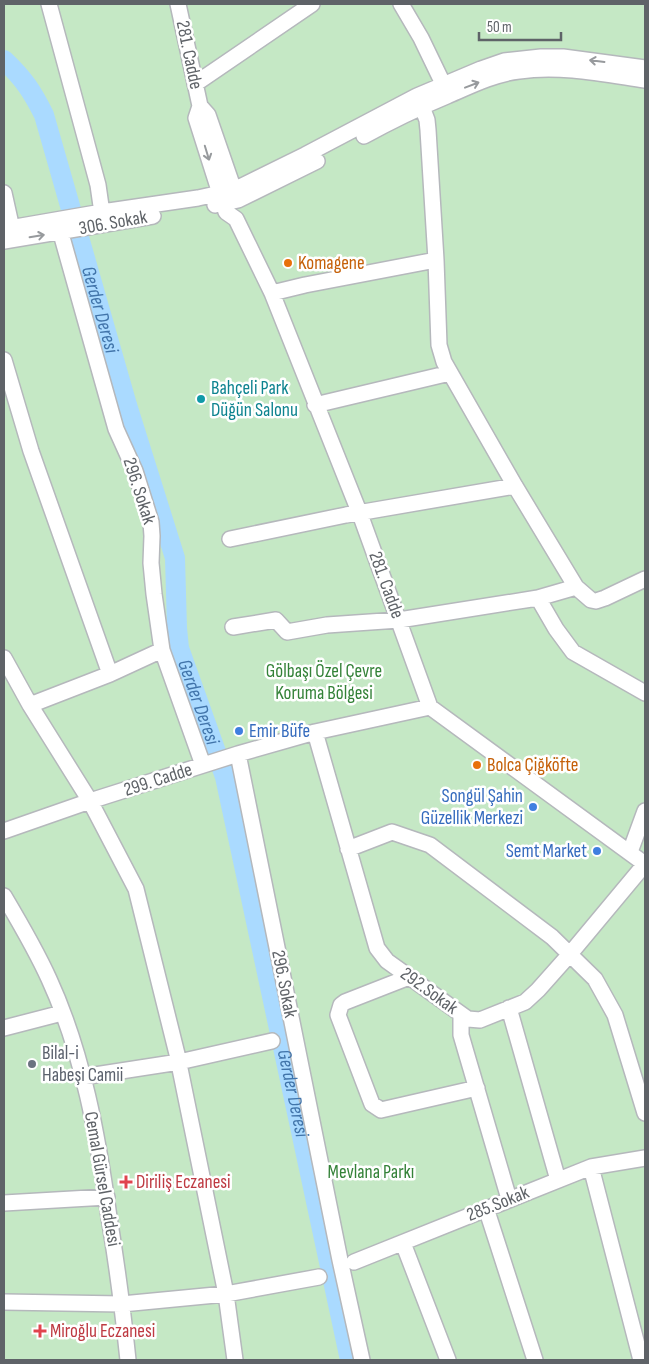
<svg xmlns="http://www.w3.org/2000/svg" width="649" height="1364" font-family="'Sofia Sans Condensed',sans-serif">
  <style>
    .green { fill: #c5e8c5 }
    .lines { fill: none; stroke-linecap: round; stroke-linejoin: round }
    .river { stroke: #aadaff; stroke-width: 20 }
    .minor-casing { stroke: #b5b8bc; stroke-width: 18 }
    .minor { stroke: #fff; stroke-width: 15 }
    .oneway { stroke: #979a9d }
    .food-dot { fill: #e8710a; stroke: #fff; stroke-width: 2 }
    .culture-dot { fill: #0f9aa8; stroke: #fff; stroke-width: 2 }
    .shop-dot { fill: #3f7fe0; stroke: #fff; stroke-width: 2 }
    .worship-dot { fill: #6b7280; stroke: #fff; stroke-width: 2 }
    .health-dot { fill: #e0444e; stroke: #fff; stroke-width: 2 }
    .labels { text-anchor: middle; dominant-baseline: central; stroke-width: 5; stroke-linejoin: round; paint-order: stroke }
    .street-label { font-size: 19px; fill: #5f6368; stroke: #fff }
    .food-label { font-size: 19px; fill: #c56008; stroke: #fff; text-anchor: start }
    .culture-label { font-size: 19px; fill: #0d838f; stroke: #fff; text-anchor: start }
    .park-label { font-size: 19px; fill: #348238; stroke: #fff }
    .shop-label { font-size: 19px; fill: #366cbe; stroke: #fff; text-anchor: end }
    .worship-label { font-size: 19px; fill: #5b616d; stroke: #fff; text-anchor: start }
    .health-label { font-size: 19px; fill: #be3a42; stroke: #fff; text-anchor: start }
    .water-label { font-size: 20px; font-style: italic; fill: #4174aa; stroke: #fff }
  </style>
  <rect width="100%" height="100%" fill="#f1efe8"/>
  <path class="green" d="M4,4H645V1360H4Z"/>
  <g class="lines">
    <path class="river" id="s1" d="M4,60C24,79 32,91 44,115L127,405L175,558L177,628L179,648L225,777L350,1360"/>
    <defs>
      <path id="minor" d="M49,4L98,185L103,220
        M178,4L200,106L196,118L223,203L226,212L236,219L272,293L360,514L430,707L645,864
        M401,4L421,38L448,94
        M195,84L312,4
        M419,99L427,120L428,130L436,260L439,345L444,362L515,486L576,587L591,600L596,601L605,598L645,579
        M200,106L208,115L237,199
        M364,136C391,121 418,108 447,96C470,86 494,74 519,71C561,65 604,74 645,80
        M4,193L14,238
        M215,205L238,200L317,161
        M58,223L116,429L135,471L151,522L152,536L151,563L154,594L162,650L203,765
        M4,229L102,212L198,198L234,190L305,155L417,96L481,69L504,61L541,57H563L645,68
        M4,241L153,216
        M272,293L305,285L436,260
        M4,360L31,451L110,674
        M315,405L450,373
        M230,539L346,515L515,486
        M538,598L556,629L573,652L645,693
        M233,627L276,620L287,632L327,625L399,620L538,598L576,587
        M4,658L30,705L90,801L136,889L177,1054L226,1294L235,1360
        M30,705L110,674L162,650
        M315,732L377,948L387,961L468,1019L480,1020L525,1002L538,990L570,954L645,864
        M238,754L340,1260L362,1360
        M4,831L90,801L238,754L315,732L430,707
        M348,849L392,832L430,845L552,937L595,979L615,1015L645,1113
        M630,852L645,811
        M4,896C20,923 36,950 49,979C83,1053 98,1137 109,1217C117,1265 123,1312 128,1360
        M409,977L345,1002L341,1005L338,1015L372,1104L381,1110L477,1088
        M509,1008L558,1180
        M461,1014V1035L509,1199
        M4,1028L62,1013
        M82,1077L179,1062L272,1041
        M591,1167L641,1360
        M4,1203L107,1197
        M486,1208L535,1360
        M403,1243L448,1360
        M354,1262L591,1167L645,1158
        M4,1302L122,1304L226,1294L319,1277"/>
    </defs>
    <use href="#minor" class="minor-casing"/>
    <use href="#minor" class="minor"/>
  </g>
  <defs><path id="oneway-shaft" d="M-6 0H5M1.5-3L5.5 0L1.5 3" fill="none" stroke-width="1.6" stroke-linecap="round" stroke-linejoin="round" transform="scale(1.25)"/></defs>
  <g class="oneway">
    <use href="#oneway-shaft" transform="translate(597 61) rotate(-173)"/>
    <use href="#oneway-shaft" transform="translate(472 85) rotate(-21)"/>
    <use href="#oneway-shaft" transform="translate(207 153) rotate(73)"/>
    <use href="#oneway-shaft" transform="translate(37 236) rotate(-9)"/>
  </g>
  <g class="food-dot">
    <circle cx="288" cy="263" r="5"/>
    <circle cx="477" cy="765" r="5"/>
  </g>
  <circle class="culture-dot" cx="201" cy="399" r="5"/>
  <g class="shop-dot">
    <circle cx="239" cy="731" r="5"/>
    <circle cx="533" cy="807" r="5"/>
    <circle cx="597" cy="851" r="5"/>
  </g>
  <circle class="worship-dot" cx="32" cy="1064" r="5"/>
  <g class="health-dot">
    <path d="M123.5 1174.5h5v5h5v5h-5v5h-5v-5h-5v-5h5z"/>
    <path d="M37.5 1323.5h5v5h5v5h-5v5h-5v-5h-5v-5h5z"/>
  </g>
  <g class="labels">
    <g class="street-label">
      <text transform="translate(189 55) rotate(78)">281. Cadde</text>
      <text transform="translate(113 223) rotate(-10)">306. Sokak</text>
      <text transform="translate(139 491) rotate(72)">296. Sokak</text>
      <text transform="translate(386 585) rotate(70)">281. Cadde</text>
      <text transform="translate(158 780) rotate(-18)">299. Cadde</text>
      <text transform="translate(284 984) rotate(79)">296. Sokak</text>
      <text transform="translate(429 991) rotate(36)">292.Sokak</text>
      <text transform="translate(102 1179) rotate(80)">Cemal Gürsel Caddesi</text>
      <text transform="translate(498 1204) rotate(-22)">285.Sokak</text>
    </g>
    <g class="food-label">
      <text x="298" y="263">Komagene</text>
      <text x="487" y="765">Bolca Çiğköfte</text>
    </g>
    <g class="culture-label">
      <text x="211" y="388">Bahçeli Park<tspan x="211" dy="22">Düğün Salonu</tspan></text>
    </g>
    <g class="park-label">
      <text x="324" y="671">Gölbaşı Özel Çevre<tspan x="324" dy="22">Koruma Bölgesi</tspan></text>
      <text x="371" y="1172">Mevlana Parkı</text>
    </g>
    <g class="shop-label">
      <text x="249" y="731" text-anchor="start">Emir Büfe</text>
      <text x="523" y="796">Songül Şahin<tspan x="523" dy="22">Güzellik Merkezi</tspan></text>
      <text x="587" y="851">Semt Market</text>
    </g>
    <g class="worship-label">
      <text x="42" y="1053">Bilal-i<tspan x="42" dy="22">Habeşi Camii</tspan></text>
    </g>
    <g class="health-label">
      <text x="136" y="1182">Diriliş Eczanesi</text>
      <text x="50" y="1331">Miroğlu Eczanesi</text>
    </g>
    <g class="water-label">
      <text stroke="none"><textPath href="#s1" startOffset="271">Gerder Deresi</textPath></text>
      <text stroke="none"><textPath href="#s1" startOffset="678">Gerder Deresi</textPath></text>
      <text stroke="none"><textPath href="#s1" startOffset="1081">Gerder Deresi</textPath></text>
    </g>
  </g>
  <rect width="649" height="1364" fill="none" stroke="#5f6368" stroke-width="10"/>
  <path d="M479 32v8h82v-8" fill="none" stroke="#5f6368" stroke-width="2.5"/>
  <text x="487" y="32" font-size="15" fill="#5f6368" stroke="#ffffff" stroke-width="4" paint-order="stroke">50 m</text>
</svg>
